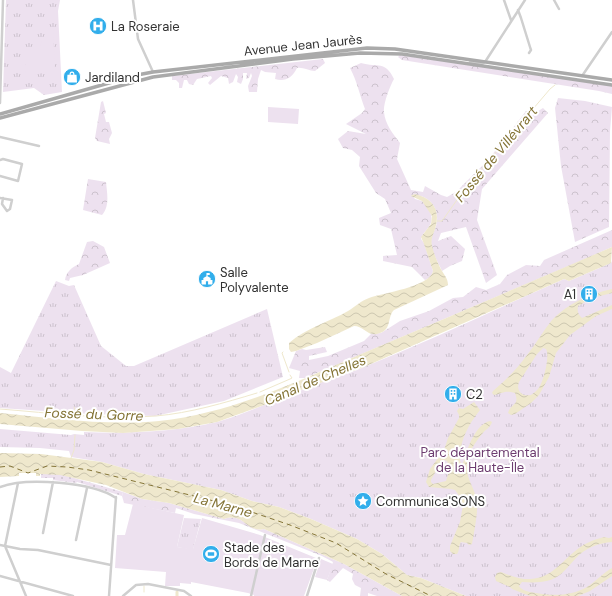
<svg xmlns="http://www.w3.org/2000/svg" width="612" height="596" font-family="'DM Sans',sans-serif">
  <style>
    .grass { fill: url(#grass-dots) }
    .forest { fill: url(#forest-crowns) }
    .park { fill: url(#park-tufts) }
    .garden { fill: #ede1ef }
    .water { fill: url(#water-waves); fill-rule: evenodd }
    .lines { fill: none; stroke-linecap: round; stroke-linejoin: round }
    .stream { stroke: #efe8cd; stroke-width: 1 }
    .canal { stroke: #efe8cd; stroke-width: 3 }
    .ferry { stroke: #847436; stroke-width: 1; stroke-dasharray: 5 4; stroke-linecap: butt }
    .street { stroke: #cfcfcf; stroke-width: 2.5 }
    .primary { stroke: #aaa; stroke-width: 3.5 }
    .labels { text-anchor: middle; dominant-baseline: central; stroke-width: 4; stroke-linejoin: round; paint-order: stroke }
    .poi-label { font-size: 13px; fill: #323232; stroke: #fff; text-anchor: start }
    .street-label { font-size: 13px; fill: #323232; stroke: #fff }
    .park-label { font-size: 13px; fill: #6d3d70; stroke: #fff }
    .water-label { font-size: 14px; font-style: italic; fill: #847436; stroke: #fff }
  </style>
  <defs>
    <pattern id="grass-dots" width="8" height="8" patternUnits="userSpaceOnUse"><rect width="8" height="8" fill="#ede1ef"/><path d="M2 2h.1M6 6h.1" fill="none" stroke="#ccc2cd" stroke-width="1.8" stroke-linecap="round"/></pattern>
    <pattern id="forest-crowns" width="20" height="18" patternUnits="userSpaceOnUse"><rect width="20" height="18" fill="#ede1ef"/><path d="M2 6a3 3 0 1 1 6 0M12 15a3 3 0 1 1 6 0" fill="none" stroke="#ccc2cd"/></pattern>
    <pattern id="park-tufts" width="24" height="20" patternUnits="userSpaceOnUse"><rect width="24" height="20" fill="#ede1ef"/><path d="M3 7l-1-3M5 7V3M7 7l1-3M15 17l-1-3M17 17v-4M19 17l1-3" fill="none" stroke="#ccc2cd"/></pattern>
    <pattern id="water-waves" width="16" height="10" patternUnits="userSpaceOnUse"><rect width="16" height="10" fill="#efe8cd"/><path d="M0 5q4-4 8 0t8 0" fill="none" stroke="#cdc7b0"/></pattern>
  </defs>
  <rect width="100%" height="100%" fill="#fff"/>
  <path class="grass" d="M41,474H57L67,476L123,492L122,496L77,482L76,483L53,480V478H41Z"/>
  <path class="forest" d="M400,55L612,86V94L599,91L402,60L398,57Z
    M323,59L325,63L315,71C309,71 303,67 297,68C292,78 285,82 275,79L276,73L265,72L261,70L258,79L257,92H249L248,86L252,76L251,73L249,78L246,79L247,73H243V79L241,84L237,82L238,77L236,74L233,82L229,84L228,78L221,76L210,85L208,83L212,78L211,76L197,79L193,85L189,84L187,80H184L182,88H179V83L176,80H172V76Z
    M361,63C378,68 385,60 394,79C390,86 383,104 384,112C385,124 393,134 400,143L397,159L411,190L423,192L425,186L441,195L447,197L456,192L488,160L526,111L532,115L543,108L548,113L482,189L477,220L497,275L486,283L466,227L441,233L438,241L451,236L465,249L462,261L450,266L442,271C438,262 431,251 431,241C431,235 435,231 436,226C441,209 429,194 412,195L415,199L422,201C429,208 436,218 428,228C425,232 423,233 421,239L424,243L433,271C432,276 430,278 425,280L412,267L383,261V256L397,255L391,229L380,225L379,218L391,213L385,199L376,193L359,166L360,157L352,150L343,148L338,139L348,131L366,134L346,124L362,113L365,109C360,96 357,81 350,68Z
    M558,98L585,101L612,107L610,131L609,227L575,242L561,166L555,108Z
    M103,101L106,113L104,114L106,122H109L112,133L109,139L110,144L97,141L95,138L101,102Z
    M88,179L106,182C107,193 110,206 102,215L83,210Z
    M612,230V247L585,259L305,378H299L300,371L289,368L296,351L302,349L306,350L325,347L327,352L309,356V360L328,356L364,341L371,334L381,333L400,321L429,311L453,298L463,297L476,287L486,290L500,284L507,275L526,265L540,266L544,260Z
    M93,241L104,247L110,263L83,275L70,278L69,281L65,280C66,272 72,267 79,264L87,242Z
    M123,492L142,499L169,503L224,519C244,512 247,533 264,529L344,564L402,596H377L368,593V596H360L361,588L355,585L352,579L353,574L343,568L330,582L327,580L333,562L322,556L239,523L194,514L176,508L175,513L124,503L122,496Z"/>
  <path class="park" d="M6,0H60L58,11L62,92L44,95L34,88L3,92Z
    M612,261V596H466L421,578L407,575L382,554L357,539L311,519L279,507L252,501L221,490L144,474L102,462L71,457L69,451L40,448L0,447V429L71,435L74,434L84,435V432C128,434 174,432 217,422C246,414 274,400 302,390C322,381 344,375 364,367C432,340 498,308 564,279L569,281L611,263Z
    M56,281L69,286L74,285L101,346L126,366H134L267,309L283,377L224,401L155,416L90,414L0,408V367L11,373Z
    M184,518L201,519L193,550L177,547Z"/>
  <path class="garden" d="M53,28L55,70L26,77L25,60L34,58L48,29Z
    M268,107L299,109L298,124L268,122Z
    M133,504L184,515L177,547L193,549L202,518L260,535L316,558V563L304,596H254V595L248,593L191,582V584L180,583V586H165L166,572L115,568L117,535H125Z
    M321,559L333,564L327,580L315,577Z"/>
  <path class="water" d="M415,194C431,198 440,208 436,225C435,232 430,238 432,246C434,254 438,264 442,271C445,276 448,279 448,285L394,310C387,317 392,329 380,333C368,338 364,326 354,326L317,343L296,351L291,352L289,349V343C306,328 329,322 348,311C356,306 361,301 369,298C382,293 430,287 433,271L424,244L421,237L431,224L432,216L422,201L411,196L412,195Z
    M612,247L611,263L569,281L564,279L364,367L301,390L283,398L253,409L217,422L178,429L123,433L82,431L0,424V413C53,418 106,426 159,421C235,413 304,378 373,349C453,315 533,281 612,247Z
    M612,289V293L592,298L578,306C577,311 578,315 582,318L612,305V309L596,316L570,335L556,353L549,377L539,395L531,403L515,414L511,415L508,413C511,403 520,406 515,393C504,390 505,393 494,395L492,393L493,391C506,380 517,369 527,355C536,344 543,331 552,320C568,303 590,294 612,289ZM543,348L546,349C550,356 544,379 540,386C538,390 534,393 531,395C521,397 516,390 519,382L537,354Z
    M474,402L480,410C468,425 459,442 460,461L461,463H463C467,450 475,424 490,421L492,422C490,428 486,429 482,434C477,440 472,447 469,455C462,478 475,484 477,503C478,513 474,533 472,544L469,545L467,543L461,542C458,546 460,550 457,554H453L450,551V546L460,522L463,505L460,497L455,490L451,489L429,487L426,482L430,469L444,450L448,438L459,418V415L457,411L459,408L463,409ZM444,460L447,461L450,468L446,481L433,484L431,482V480L441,462Z
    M0,453L41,454L102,462L144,474L221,490L252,501L279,507L311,519L357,539L382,554L407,575L421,578L466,596H402L344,564L264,529C246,533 244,512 224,519L169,503L142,499L106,485L60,475L40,474V476H36V473H19V476L0,477Z
    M604,537L609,538L612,537V542C599,543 585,548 576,558C571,563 567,569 561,574C550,583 536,583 522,582L519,586C522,591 530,592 536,593C552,596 572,596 587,587C596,581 603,573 612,568V576L590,591L578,596H530L512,589L510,587L496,581L495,577L497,573L501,572C508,575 516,578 524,579C550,580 557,566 574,552C583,544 592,540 604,537Z"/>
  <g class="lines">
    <path class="stream" d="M437,221H442L464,190L550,89L555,85
      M283,352L282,353L289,372
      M260,392L290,379L292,378L290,375
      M74,407L76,413V416
      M0,409C51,413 104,420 156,416C190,413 224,403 257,393
      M71,458L74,450L75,435
      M144,592V586"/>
    <path class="canal" d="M177,596V592"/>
    <path class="ferry" d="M0,467L10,466L28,473L47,466L67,467L89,470L234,506L290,525L336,543L386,574L431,596"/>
    <path class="street" d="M133,0L138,39L153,72
      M504,0L511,20
      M554,0L559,9
      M518,10L521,18L530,47L531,50L529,53
      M470,62L482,64L485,62L525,0
      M582,76L612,32
      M0,103L3,0
      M0,137L39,146
      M0,160L3,159L22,164L18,181L0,176
      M0,198L12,200L10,209L7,211L2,204L3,198
      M18,483L5,546L26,596
      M0,487C26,477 93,482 116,498
      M43,533L53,482
      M76,540L87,488
      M0,545L20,549L38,550L111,565
      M0,576L73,596
      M109,596L116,497
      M123,596L136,585L148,584L184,591L191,596
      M251,596L265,535
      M307,596L319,558"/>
    <path class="primary" d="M0,114L137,75L153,72L367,48L395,49L612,80
      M0,118L153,77L293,59L360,53L402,54L612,85"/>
  </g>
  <defs>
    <symbol id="hospital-disc" viewBox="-11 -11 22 22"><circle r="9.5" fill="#32aeeb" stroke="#fff"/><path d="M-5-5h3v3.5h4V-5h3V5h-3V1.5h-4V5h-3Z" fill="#fff"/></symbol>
    <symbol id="shop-disc" viewBox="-11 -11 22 22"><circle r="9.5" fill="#32aeeb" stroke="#fff"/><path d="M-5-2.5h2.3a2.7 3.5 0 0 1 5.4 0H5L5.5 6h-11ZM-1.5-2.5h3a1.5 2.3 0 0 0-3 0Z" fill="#fff"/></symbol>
    <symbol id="civic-disc" viewBox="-11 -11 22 22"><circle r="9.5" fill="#32aeeb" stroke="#fff"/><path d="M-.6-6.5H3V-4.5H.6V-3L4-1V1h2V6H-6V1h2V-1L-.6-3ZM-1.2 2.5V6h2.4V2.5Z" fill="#fff"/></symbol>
    <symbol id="building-disc" viewBox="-11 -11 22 22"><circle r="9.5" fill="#32aeeb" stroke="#fff"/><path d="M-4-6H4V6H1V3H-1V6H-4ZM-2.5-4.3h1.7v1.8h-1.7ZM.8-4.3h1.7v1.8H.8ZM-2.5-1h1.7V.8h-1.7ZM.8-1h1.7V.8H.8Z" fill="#fff"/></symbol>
    <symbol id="sight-disc" viewBox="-11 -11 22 22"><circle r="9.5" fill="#32aeeb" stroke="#fff"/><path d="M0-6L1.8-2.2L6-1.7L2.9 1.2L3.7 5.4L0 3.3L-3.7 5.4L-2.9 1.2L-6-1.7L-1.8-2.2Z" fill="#fff"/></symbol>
    <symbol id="stadium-disc" viewBox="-11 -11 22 22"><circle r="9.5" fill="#32aeeb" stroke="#fff"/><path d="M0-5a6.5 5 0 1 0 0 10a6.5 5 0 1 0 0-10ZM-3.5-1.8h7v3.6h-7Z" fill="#fff"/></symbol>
  </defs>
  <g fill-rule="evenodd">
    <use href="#hospital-disc" x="88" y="16" width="20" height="20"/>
    <use href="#shop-disc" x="62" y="67" width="20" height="20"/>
    <use href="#civic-disc" x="197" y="269" width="20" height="20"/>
    <use href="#building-disc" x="579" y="284" width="20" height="20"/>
    <use href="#building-disc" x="443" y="384" width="20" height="20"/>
    <use href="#sight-disc" x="353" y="491" width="20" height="20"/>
    <use href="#stadium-disc" x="201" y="544" width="20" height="20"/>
  </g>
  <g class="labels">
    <g class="poi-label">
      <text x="111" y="26">La Roseraie</text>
      <text x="85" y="77">Jardiland</text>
      <text x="220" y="272">Salle<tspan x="220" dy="15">Polyvalente</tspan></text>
      <text x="576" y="294" text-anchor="end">A1</text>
      <text x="466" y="394">C2</text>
      <text x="376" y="501">Communica'SONS</text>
      <text x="224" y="547">Stade des<tspan x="224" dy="15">Bords de Marne</tspan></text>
    </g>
    <g class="street-label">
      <text transform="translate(303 45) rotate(-6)">Avenue Jean Jaurès</text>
    </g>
    <g class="park-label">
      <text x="480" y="452">Parc départemental<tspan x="480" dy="15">de la Haute-Île</tspan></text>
    </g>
    <g class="water-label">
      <text transform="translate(496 154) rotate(-50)">Fossé de Villévrart</text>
      <text transform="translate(315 380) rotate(-23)">Canal de Chelles</text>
      <text transform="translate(94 414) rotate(2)">Fossé du Gorre</text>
      <text transform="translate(223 505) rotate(15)">La Marne</text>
    </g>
  </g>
</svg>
